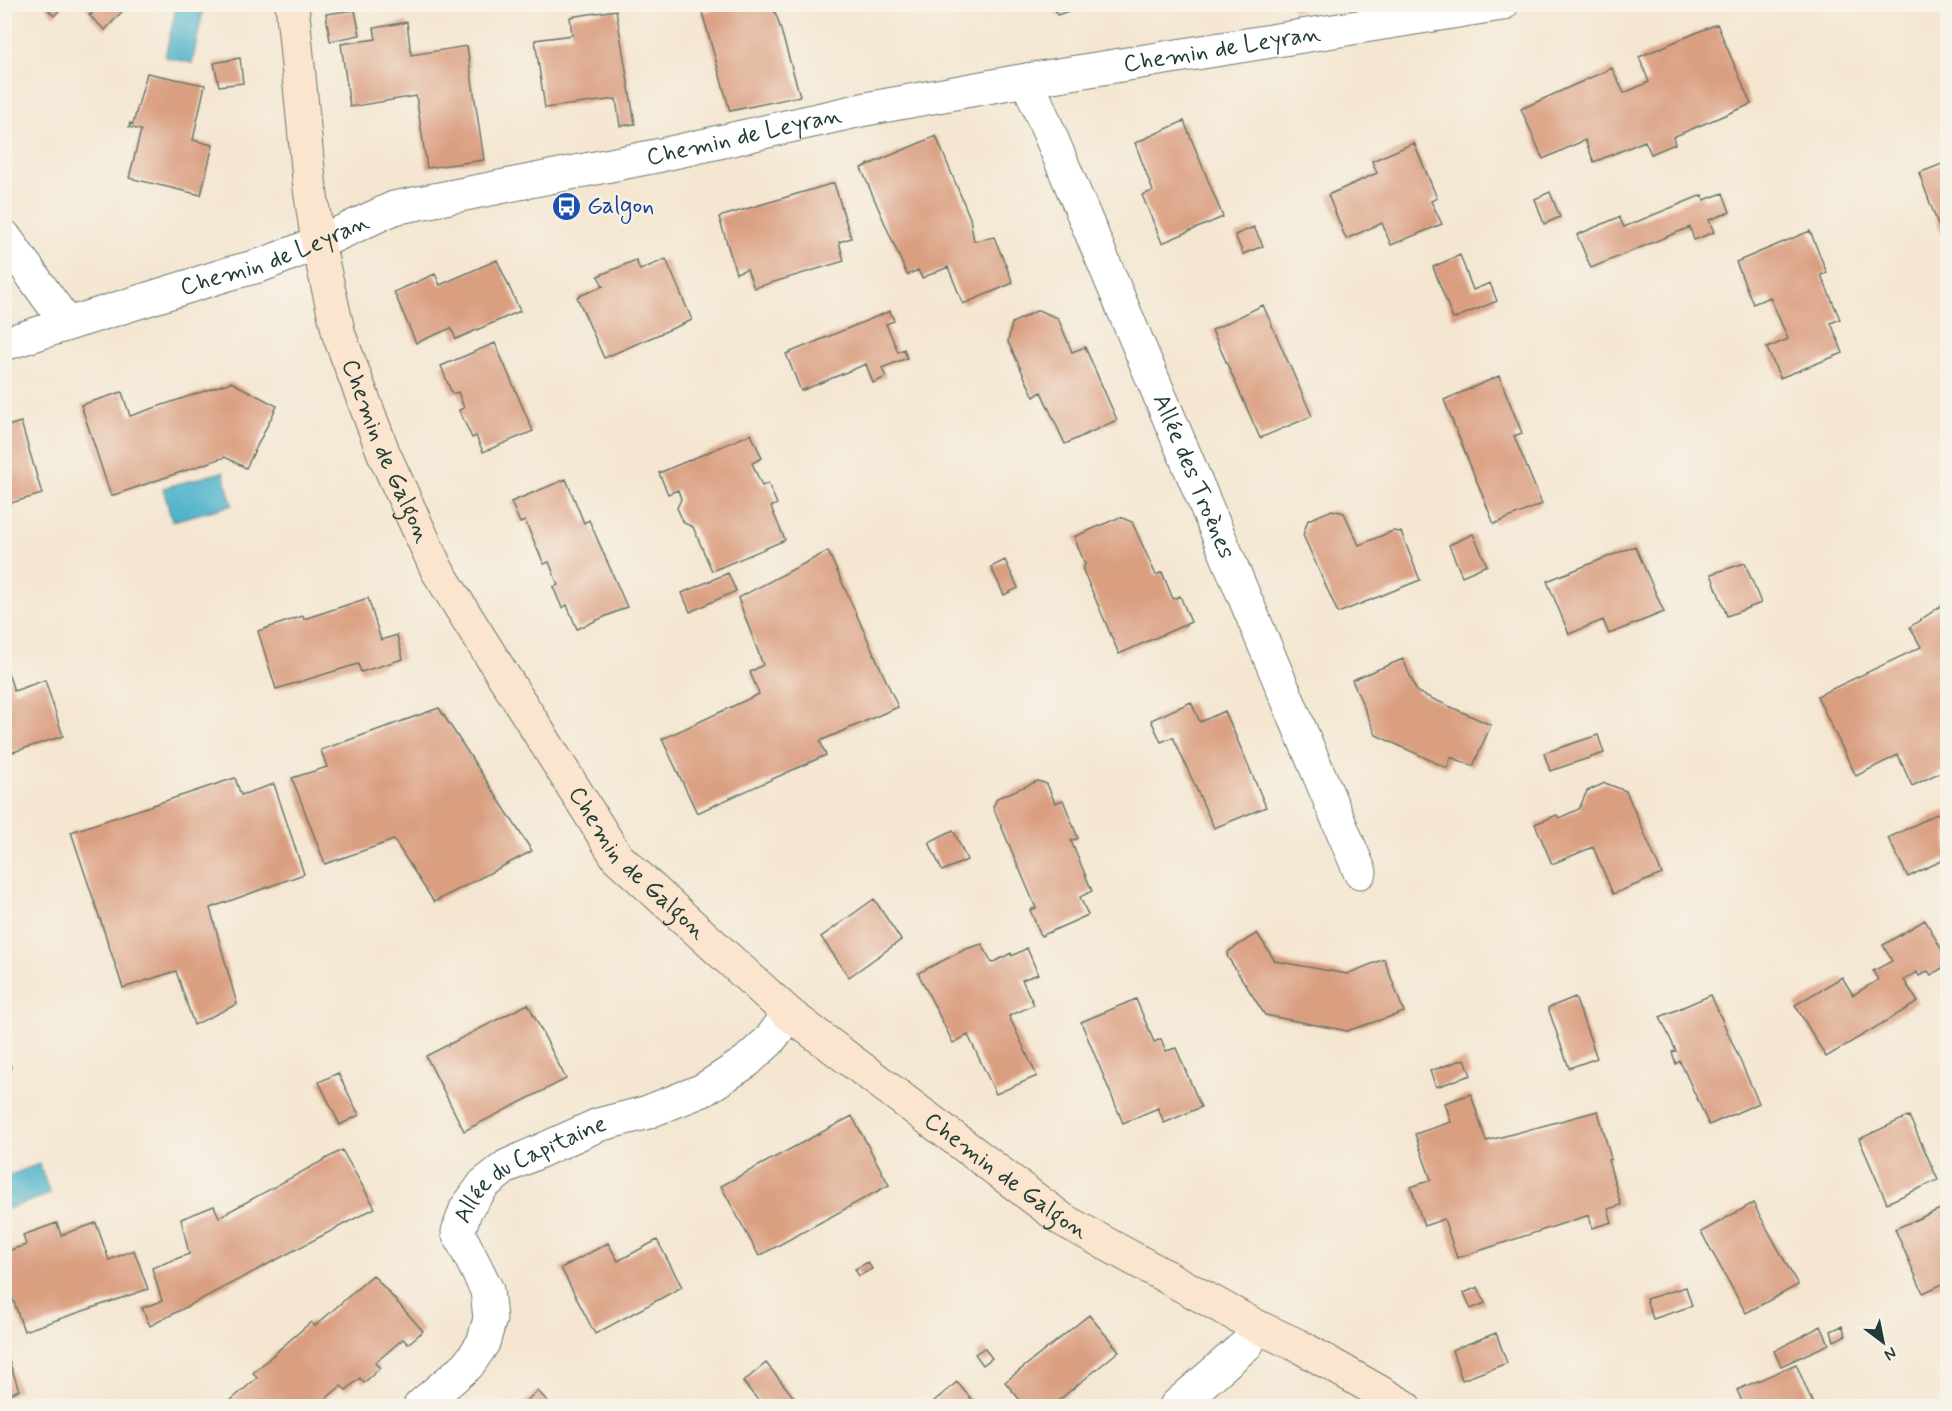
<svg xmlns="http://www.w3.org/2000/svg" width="1952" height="1411" font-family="Mynerve,sans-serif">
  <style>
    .water { fill: #4db3cb; stroke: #367880; stroke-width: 1.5 }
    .building { fill: #da9e80 }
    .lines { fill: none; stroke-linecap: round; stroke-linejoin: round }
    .street-casing { stroke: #6a786b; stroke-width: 35 }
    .secondary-casing { stroke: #6a786b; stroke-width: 35 }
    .street { stroke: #fff; stroke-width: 33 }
    .secondary { stroke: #fce5cf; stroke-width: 33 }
    .labels { text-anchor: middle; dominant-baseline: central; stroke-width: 4.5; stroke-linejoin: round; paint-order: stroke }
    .street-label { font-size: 24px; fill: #1f3d34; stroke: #f7f3e8 }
    .transit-label { font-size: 24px; fill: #164399; stroke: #f7f3e8; text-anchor: start }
  </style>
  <rect width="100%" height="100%" fill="#f7f3e8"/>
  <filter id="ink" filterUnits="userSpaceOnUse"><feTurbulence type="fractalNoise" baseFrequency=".0167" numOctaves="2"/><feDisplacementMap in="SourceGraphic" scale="12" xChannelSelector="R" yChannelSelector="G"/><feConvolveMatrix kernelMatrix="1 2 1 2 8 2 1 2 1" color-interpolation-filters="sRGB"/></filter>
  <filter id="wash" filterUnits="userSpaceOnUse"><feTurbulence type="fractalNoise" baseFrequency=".008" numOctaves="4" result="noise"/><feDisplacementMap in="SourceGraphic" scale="24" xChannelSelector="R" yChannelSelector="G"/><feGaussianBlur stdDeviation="1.35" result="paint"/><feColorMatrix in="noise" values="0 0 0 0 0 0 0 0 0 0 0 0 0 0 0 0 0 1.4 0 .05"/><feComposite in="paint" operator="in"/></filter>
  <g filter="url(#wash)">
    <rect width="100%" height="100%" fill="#f4e6d1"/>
    <path class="water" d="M177,5H204L192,63L165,57Z
      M223,472L232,505L172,521L163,488Z
      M39,1164L50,1194L5,1210V1177Z"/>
    <g id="blocks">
      <path class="building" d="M43,4H65L54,16Z
        M81,4H129L105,30L89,15L92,14Z
        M1053,4H1087V5L1057,15Z
        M1291,4H1322V6L1293,11Z
        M729,5H772L778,20L800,96L730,111L702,12Z
        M355,10L360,35L330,41L326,14Z
        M616,10L635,124L620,126L616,99L545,108L535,40L572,35L570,17Z
        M407,22L411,55L467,46L484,160L427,168L416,96L350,107L341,44L376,39L374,28Z
        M1717,24L1751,104L1673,137L1675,144L1651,154L1645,141L1594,162L1585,140L1543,159L1521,109L1612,68L1624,93L1649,82L1639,57Z
        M240,58L243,83L219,86L214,63Z
        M147,73L205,85L193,140L213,145L201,195L129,178L141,130L129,127L130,123L133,124Z
        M1184,121L1223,217L1162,243L1142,195L1153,191L1135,143Z
        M936,136L970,218L974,241L994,237L1013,283L963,304L948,267L922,278L918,270L907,275L861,168Z
        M1414,143L1437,198L1431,201L1442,224L1391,245L1382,223L1346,239L1328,195L1377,173L1372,161Z
        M1947,162V243L1945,244L1919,173Z
        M834,183L851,238L839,242L844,261L754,288L747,269L736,273L719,217Z
        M1550,192L1560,217L1544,224L1535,199Z
        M1723,193L1730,212L1709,220L1714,232L1694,240L1690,227L1591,268L1577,235L1619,217L1624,227L1702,195L1704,200Z
        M1254,227L1263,246L1243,254L1235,235Z
        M1810,231L1827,273L1821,275L1840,319L1831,323L1843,353L1780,378L1767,348L1788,339L1770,297L1753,304L1736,262Z
        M1460,255L1473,290L1490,283L1497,301L1453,319L1433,267Z
        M666,259L692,320L604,358L577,297L603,286L598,276L636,260L640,270Z
        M497,260L520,311L456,339L451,328L416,343L394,292L435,274L440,285Z
        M1263,305L1312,416L1260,438L1212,330Z
        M1038,310L1058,318L1072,352L1085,347L1117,420L1065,444L1041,392L1034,397L1008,342L1012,323Z
        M890,311L894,321L886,324L898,352L904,349L907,358L882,368L886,377L873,383L866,364L801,391L786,354Z
        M495,343L533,431L483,452L476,436L472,438L459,410L464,408L458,392L452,394L441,366Z
        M1499,376L1522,433L1514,436L1542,504L1494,524L1444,400Z
        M231,382L277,406L246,468L225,457L111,496L81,405L122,392L130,416Z
        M21,422L42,494L4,505V427Z
        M751,434L762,458L752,463L762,486L768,483L777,504L771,507L785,540L712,571L693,527L684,523L677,508L681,499L678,490L668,494L659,473Z
        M566,479L584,523L589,520L627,607L577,629L567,605L562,608L553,587L558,585L549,562L544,564L525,521L520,523L511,502Z
        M1332,510L1344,513L1359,545L1393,531L1401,532L1420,580L1338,613L1303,535L1308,520Z
        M1120,517L1132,522L1156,575L1162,572L1173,599L1180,596L1191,622L1119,654L1083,570L1085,564L1074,537Z
        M1473,534L1487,565L1462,576L1449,545Z
        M1635,546L1664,612L1609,634L1603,620L1569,634L1547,581Z
        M828,551L898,707L820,741L826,755L697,813L662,739L759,694L750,672L763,665L738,598Z
        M1005,560L1018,588L1004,595L991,567Z
        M1745,563L1761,603L1727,616L1711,574Z
        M728,573L736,591L690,612L682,593Z
        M368,598L381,640L397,635L403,659L361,672L358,664L276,689L258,631L303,616L304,619Z
        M1947,602V676L1943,679L1947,688V769L1912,786L1898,755L1856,776L1817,696L1921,647L1910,627Z
        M1403,659L1417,692L1491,725L1473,766L1451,757L1447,768L1376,735L1352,680Z
        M5,664L14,691L45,680L63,736L4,755Z
        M1191,702L1200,722L1225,711L1266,807L1214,828L1173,737L1161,742L1151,720Z
        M439,708L532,851L434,902L394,840L325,864L292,778L327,767L321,750Z
        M1598,735L1604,753L1550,771L1544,753Z
        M235,778L241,795L274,784L304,874L210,908L237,1004L194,1025L176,971L123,988L71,832Z
        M1038,781L1047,784L1055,803L1063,800L1078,838L1071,841L1092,891L1080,897L1088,915L1041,936L1030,910L1036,908L993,807L997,798Z
        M1605,783L1626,791L1662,874L1613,894L1593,847L1552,864L1535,824L1557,815L1559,818L1579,809L1587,791Z
        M1947,809V858L1908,877L1888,838Z
        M953,830L967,860L942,871L929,842Z
        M874,899L901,940L849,977L821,937Z
        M1925,920L1947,959V965L1931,975L1928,971L1919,976L1917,972L1904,980L1918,1002L1826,1057L1795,1005L1842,977L1853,995L1878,980L1873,971L1892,961L1883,945Z
        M1257,933L1275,961L1347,974L1384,959L1404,1012L1347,1031L1265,1015L1227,956L1229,951Z
        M982,944L992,963L1011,953L1012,956L1027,948L1038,974L1022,980L1034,1005L1009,1016L1037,1076L996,1094L968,1035L953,1043L918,973L966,949Z
        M1711,995L1759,1103L1709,1125L1680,1061L1676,1064L1672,1052L1676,1051L1660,1017Z
        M1575,997L1597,1058L1569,1068L1548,1008Z
        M1136,999L1154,1042L1161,1039L1166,1051L1176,1048L1201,1107L1164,1123L1158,1108L1123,1123L1081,1022Z
        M528,1004L566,1079L464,1131L426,1056Z
        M5,1051L11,1067L4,1070V1052Z
        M1465,1059L1471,1075L1436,1087L1430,1071Z
        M338,1073L359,1115L340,1125L319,1082Z
        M1471,1094L1486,1141L1598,1111L1611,1159L1608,1160L1621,1205L1608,1209L1612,1222L1592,1228L1589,1215L1457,1258L1444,1219L1424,1226L1411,1187L1431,1180L1415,1134L1451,1122L1445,1103Z
        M852,1116L889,1185L759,1256L721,1186Z
        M1909,1116L1938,1180L1887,1203L1859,1139Z
        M342,1150L375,1208L150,1326L142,1308L162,1301L152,1268L189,1254L181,1219L214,1206L219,1217Z
        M1753,1203L1798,1285L1746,1313L1701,1232Z
        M1947,1206V1282L1923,1293L1895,1229Z
        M57,1223L61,1235L96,1223L109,1260L134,1250L148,1289L24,1331L4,1274V1252L26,1245L23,1235Z
        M657,1240L682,1287L595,1334L561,1268L608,1243L618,1261Z
        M868,1262L872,1269L859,1276L855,1269Z
        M373,1275L423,1331L408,1344L403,1339L375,1363L380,1368L364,1383L360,1378L346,1390L341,1386L317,1406H224L257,1378L253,1373L282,1347L311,1322L315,1326Z
        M1478,1287L1485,1303L1471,1309L1464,1293Z
        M1686,1287L1692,1306L1653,1319L1646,1299Z
        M1089,1315L1119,1351L1053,1405L1054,1406H1025L1005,1382Z
        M1821,1326L1829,1344L1781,1366L1774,1351Z
        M1842,1326L1846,1335L1834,1341L1831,1331Z
        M1496,1333L1507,1363L1462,1380L1452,1350Z
        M984,1348L992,1358L983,1365L975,1354Z
        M8,1358L19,1390L4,1397V1359Z
        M766,1363L797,1401L790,1406H763L743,1382Z
        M1796,1364L1814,1406H1744L1737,1390Z
        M957,1382L977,1406H928Z
        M538,1391L552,1406H525L522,1404Z"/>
    </g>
  </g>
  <g filter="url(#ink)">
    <use href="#blocks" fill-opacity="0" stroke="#6a786b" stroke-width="1.5"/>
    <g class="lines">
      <defs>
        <g id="street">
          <path id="s1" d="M1027,80L1360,872"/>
          <path d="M4,236L67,324"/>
          <path id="s2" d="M4,344L228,274L262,265L318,243L394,208L661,155L866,109L1015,82L1502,4"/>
          <path id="s3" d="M420,1406L468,1365L483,1343L490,1319L487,1290L458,1232L466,1209L484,1184L507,1166L598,1125L645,1113L703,1090L746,1062L769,1041L789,1014"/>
          <path d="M1176,1406L1247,1344L1256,1326"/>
        </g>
        <g id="secondary">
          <path id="s4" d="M292,4L310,189L318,243L339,335L384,454L437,570L617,857L789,1014L1063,1220L1256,1326L1299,1346L1404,1406"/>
        </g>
      </defs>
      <use href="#street" class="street-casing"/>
      <use href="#secondary" class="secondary-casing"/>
      <use href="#street" class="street"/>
      <use href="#secondary" class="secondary"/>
    </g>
  </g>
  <defs>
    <symbol id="bus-disc" viewBox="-11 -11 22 22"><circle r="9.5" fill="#1a4fb4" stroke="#f7f3e8"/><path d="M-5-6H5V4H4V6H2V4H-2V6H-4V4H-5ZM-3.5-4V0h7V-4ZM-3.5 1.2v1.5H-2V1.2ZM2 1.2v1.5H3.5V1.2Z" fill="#fff"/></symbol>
  </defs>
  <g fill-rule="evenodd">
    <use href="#bus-disc" x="550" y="190" width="33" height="33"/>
  </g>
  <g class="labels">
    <g class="street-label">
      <text stroke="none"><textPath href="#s2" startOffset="1257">Chemin de Leyran</textPath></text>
      <text stroke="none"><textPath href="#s2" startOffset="771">Chemin de Leyran</textPath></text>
      <text stroke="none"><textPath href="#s2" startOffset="285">Chemin de Leyran</textPath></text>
      <text stroke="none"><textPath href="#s4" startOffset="460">Chemin de Galgon</textPath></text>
      <text stroke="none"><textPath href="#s1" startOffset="430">Allée des Troènes</textPath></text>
      <text stroke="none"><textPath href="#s4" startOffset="946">Chemin de Galgon</textPath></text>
      <text stroke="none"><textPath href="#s4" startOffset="1432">Chemin de Galgon</textPath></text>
      <text stroke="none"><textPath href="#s3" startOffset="310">Allée du Capitaine</textPath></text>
    </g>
    <g class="transit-label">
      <text x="587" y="206">Galgon</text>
    </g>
  </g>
  <rect width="1952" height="1411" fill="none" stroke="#f7f3e8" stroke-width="24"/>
  <g transform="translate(1883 1342) rotate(148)" stroke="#f7f3e8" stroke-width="4.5" paint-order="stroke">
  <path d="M0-4.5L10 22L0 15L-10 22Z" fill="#1f3d34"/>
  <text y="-9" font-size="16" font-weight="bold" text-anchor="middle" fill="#1f3d34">N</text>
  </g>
</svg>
